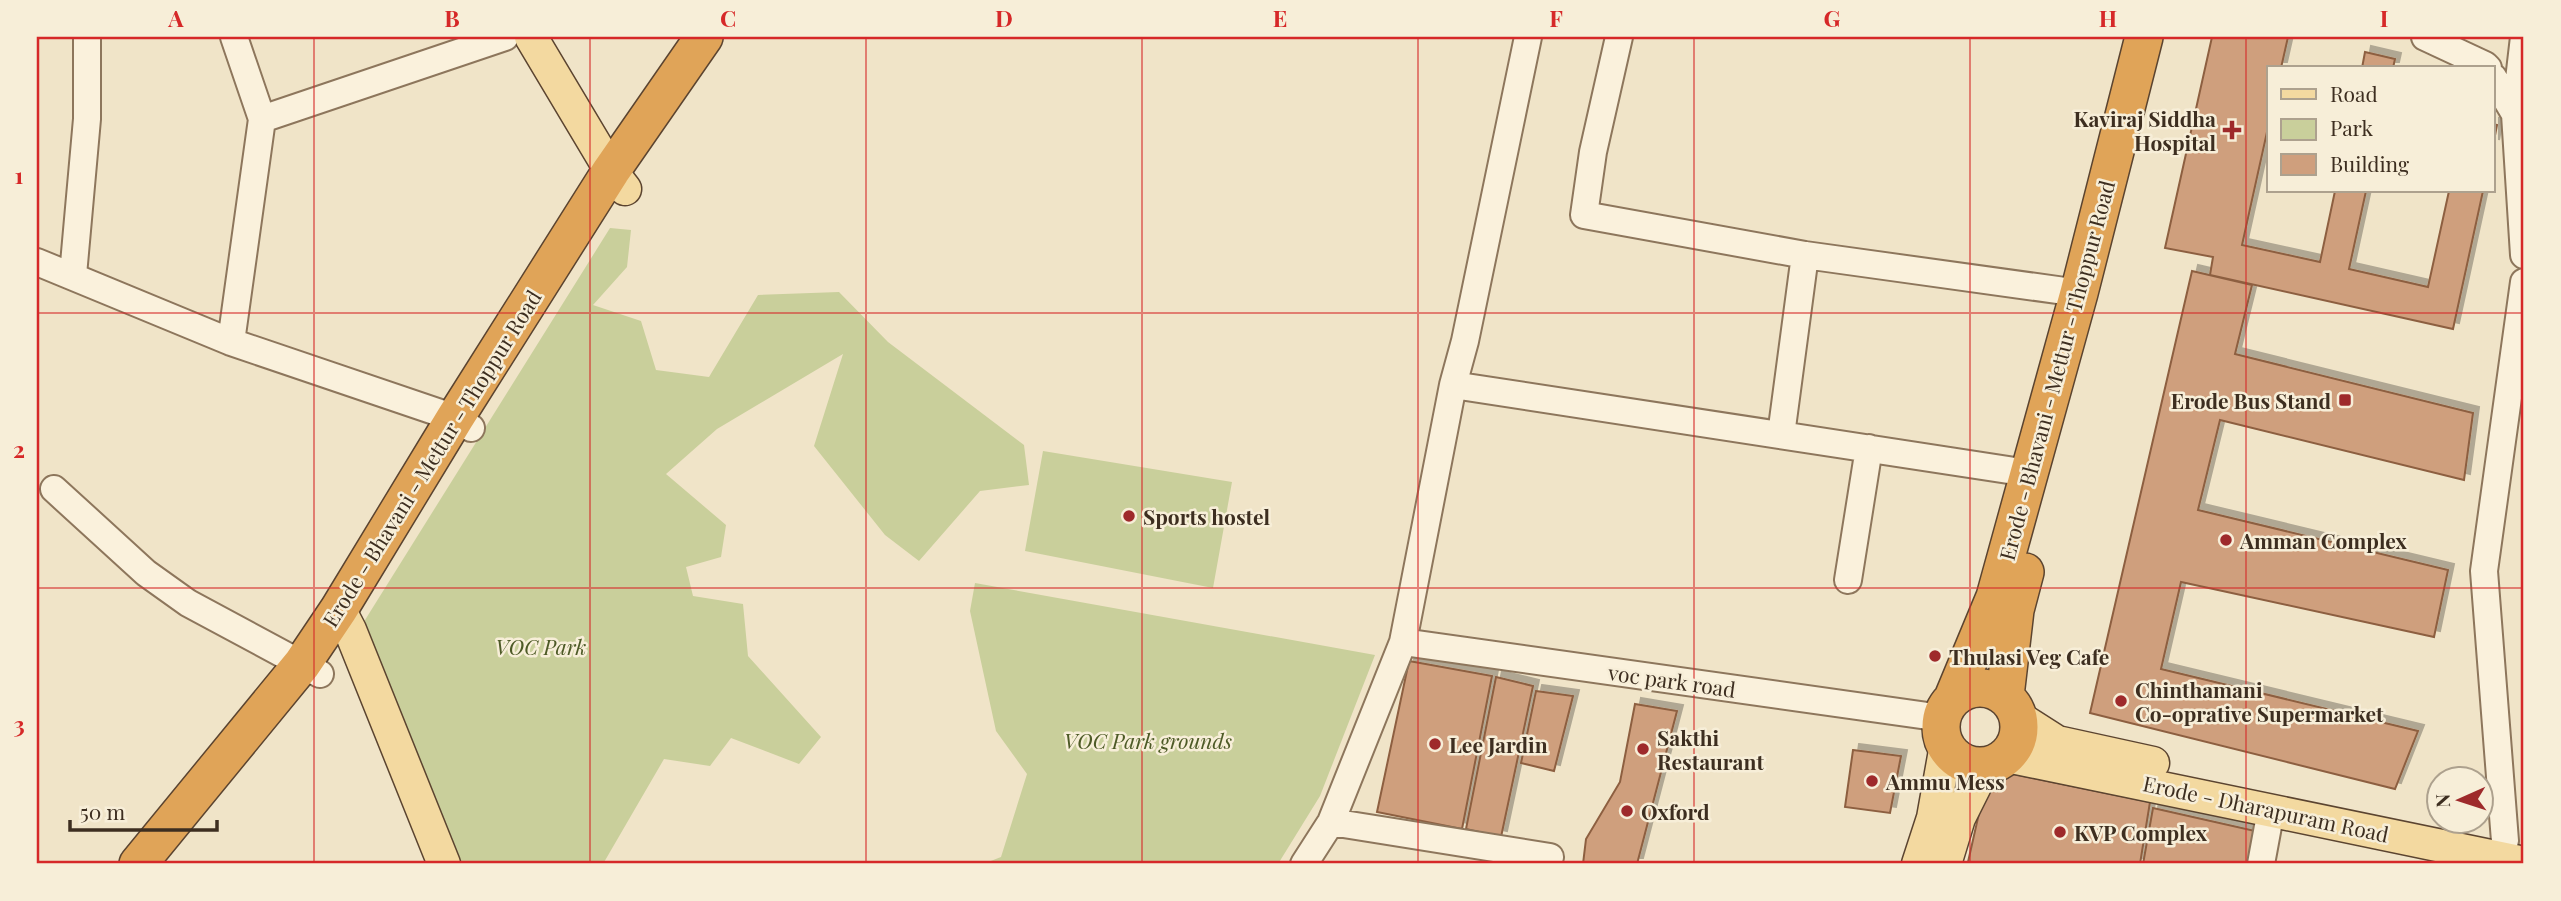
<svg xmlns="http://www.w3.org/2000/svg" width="2561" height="901" font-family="'Playfair Display',serif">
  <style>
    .green { fill: #c9cf9b }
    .building { fill: #cf9f7d; stroke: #8d5f41; stroke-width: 2; filter: url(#shadow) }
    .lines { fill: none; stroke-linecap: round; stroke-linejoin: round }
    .minor-casing { stroke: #8d765c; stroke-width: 30 }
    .major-casing { stroke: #5b4430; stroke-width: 35 }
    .highway-casing { stroke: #5b4430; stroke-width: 40 }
    .minor { stroke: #faf1dc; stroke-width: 26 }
    .major { stroke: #f3d9a0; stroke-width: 32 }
    .highway { stroke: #e0a458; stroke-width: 37 }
    .grid { fill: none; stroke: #d62828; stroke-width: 2; stroke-opacity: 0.55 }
    .poi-dot { fill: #9e2a2b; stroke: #f7eed8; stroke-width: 2.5 }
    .labels { text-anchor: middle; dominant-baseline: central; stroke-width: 5; stroke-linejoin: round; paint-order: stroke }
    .poi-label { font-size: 21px; font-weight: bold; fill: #3d2e20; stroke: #f7eed8; text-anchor: start }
    .street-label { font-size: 21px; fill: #3d2e20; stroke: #f7eed8 }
    .park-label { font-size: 21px; font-style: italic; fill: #4d5a26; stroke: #f7eed8 }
    .neatline { fill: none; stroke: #d62828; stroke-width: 2.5 }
    .grid-label { font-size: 23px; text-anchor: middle; font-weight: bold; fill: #d62828 }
  </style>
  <defs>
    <filter id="shadow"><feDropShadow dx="6" dy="-6" stdDeviation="0" flood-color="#0004"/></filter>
  </defs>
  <rect width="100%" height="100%" fill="#f0e4c8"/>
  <path class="green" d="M610,228L631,230L627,267L593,305L641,321L656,370L709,377L758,295L839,292L888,342L1024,445L1029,485L980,491L919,561L885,535L814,446L843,354L717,429L666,474L726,525L721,557L686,567L693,596L743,604L748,656L821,737L799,764L731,738L710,766L664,759L603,864H456L360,628Z
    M1043,451L1232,482L1213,588L1025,551Z
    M975,583L1375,655L1320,796L1278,864H983L1001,857L1027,774L996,731L970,611Z"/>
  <path class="building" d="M2212,37H2288L2281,68H2269V123L2242,245L2320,262L2335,191H2366L2349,269L2428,287L2449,191H2483L2453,329L2210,275L2213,257L2165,248Z
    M2365,52L2395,59L2393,68H2362Z
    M2493,124L2497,125L2493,146Z
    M2192,271L2252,285L2235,354L2473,413L2464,480L2220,420L2198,510L2448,570L2434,637L2181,582L2161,669L2418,731L2395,789L2090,713Z
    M1409,661L1492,676L1462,829L1377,812Z
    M1496,677L1533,686L1501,837L1466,829Z
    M1536,691L1573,696L1554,771L1521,763Z
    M1635,704L1677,711L1637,864H1583L1586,839L1620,782Z
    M1853,750L1901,756L1890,813L1845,807Z
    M1989,769L2150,802L2140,864H1977L1968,862Z
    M2153,808L2255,831L2248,864H2143Z"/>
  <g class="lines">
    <defs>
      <path id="minor" d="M234,37L262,119L505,37
        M1619,37L1593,152L1584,215L1805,255L2079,293
        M2425,37L2485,65L2488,68
        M2493,77L2515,114L2524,255
        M2515,114L2524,37
        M37,262L231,342L455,418L471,428
        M73,275L87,119V37
        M231,342L262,119
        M1453,385L2028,473
        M1781,435L1805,255
        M54,489L146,573L188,603L320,674
        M1848,580L1869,448
        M1403,642L1942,718
        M1331,822L1550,857
        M2505,841L2484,571L2524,282
        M1304,864L1331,822L1403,642L1453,385L1465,341L1528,37
        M2261,864L2271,810"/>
      <path id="major" d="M531,37L611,171L625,189
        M339,609L350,630L444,864
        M2018,717L2057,742L2153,763
        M2007,756L2524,863
        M1918,864L1933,818L1946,745
        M1945,864L1959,818L1985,766"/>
      <path id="highway" d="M1941 727a39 39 0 1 1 78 0a39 39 0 1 1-78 0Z
        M2005,696L2015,610L2025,572
        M1953,698L1995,597L2079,293L2144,37
        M138,864L302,664L339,609L455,418L611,171L704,37"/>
    </defs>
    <use href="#minor" class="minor-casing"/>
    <use href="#major" class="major-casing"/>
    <use href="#highway" class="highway-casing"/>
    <use href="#minor" class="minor"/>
    <use href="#major" class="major"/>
    <use href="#highway" class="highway"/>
  </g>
  <path class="grid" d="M314,37V864M590,37V864M866,37V864M1142,37V864M1418,37V864M1694,37V864M1970,37V864M2246,37V864M37,313H2524M37,588H2524"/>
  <g class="poi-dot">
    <path d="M2228.5 119.5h7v7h7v7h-7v7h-7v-7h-7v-7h7z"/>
    <rect x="2338" y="393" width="14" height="14" rx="3.5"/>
    <circle cx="1129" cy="516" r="7"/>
    <circle cx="2226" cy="540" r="7"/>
    <circle cx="1935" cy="656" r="7"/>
    <circle cx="2121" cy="701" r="7"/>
    <circle cx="1435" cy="744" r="7"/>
    <circle cx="1643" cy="749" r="7"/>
    <circle cx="1872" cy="781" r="7"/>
    <circle cx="1627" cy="811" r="7"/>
    <circle cx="2060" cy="832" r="7"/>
  </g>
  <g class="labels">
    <g class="poi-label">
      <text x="2216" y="118" text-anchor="end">Kaviraj Siddha<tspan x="2216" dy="24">Hospital</tspan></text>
      <text x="2331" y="400" text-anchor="end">Erode Bus Stand</text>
      <text x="1143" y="516">Sports hostel</text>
      <text x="2240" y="540">Amman Complex</text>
      <text x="1949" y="656">Thulasi Veg Cafe</text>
      <text x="2135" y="689">Chinthamani<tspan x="2135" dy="24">Co-oprative Supermarket</tspan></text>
      <text x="1657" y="737">Sakthi<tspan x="1657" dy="24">Restaurant</tspan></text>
      <text x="1449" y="744">Lee Jardin</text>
      <text x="1886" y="781">Ammu Mess</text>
      <text x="1641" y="811">Oxford</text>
      <text x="2074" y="832">KVP Complex</text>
    </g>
    <g class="street-label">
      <text transform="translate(2056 370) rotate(-75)">Erode - Bhavani - Mettur - Thoppur Road</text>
      <text transform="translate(431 458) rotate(-58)">Erode - Bhavani - Mettur - Thoppur Road</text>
      <text transform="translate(1672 680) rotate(8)">voc park road</text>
      <text transform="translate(2266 808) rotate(12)">Erode - Dharapuram Road</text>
    </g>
    <g class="park-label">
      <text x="541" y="646">VOC Park</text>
      <text x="1148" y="740">VOC Park grounds</text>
    </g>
  </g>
  <rect width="2561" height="901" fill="none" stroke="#f7eed8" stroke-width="77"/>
  <rect x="2267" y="66" width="228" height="126" fill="#f7eed8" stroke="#ada18e" stroke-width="2"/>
  <rect x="2281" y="89" width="35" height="10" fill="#f3d9a0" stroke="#ada18e" stroke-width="2"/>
  <text x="2330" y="102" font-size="21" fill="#3d2e20">Road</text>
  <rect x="2281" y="119" width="35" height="21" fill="#c9cf9b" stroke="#ada18e" stroke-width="2"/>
  <text x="2330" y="136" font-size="21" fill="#3d2e20">Park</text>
  <rect x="2281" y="154" width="35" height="21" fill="#cf9f7d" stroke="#ada18e" stroke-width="2"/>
  <text x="2330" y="172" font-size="21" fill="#3d2e20">Building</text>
  <g transform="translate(2460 800) rotate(267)"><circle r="33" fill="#f7eed8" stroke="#ada18e" stroke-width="2"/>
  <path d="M0-5L12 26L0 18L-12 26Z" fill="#9e2a2b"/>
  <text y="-10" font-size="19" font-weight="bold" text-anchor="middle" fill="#3d2e20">N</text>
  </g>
  <path d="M70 820v10h147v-10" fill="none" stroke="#3d2e20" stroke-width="3.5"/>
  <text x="80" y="820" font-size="21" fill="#3d2e20" stroke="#f7eed8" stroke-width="5" paint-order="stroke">50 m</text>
  <rect x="38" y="38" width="2484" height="824" class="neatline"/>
  <g class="grid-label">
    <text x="176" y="27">A</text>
    <text x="452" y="27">B</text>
    <text x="728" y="27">C</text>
    <text x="1004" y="27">D</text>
    <text x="1280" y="27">E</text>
    <text x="1556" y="27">F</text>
    <text x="1832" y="27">G</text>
    <text x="2108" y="27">H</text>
    <text x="2384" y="27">I</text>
    <text x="19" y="184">1</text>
    <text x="19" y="458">2</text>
    <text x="19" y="733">3</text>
  </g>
</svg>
